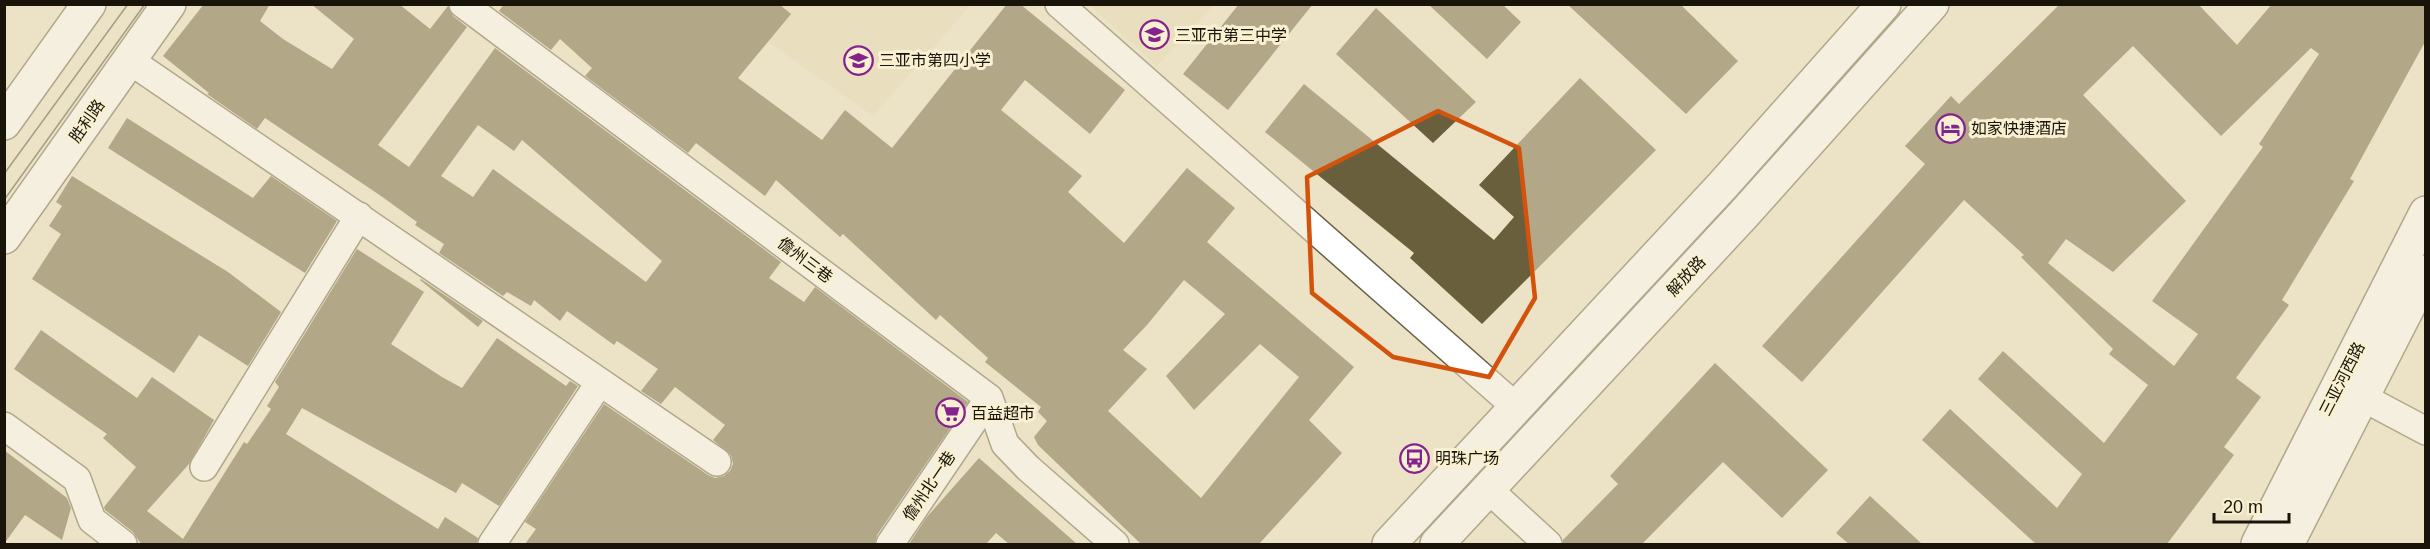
<svg xmlns="http://www.w3.org/2000/svg" width="2430" height="549" font-family="Helvetica,'Noto Sans SC',sans-serif">
  <style>
    .built { fill: #e5d9b4 }
    .building { fill: #6a5f3c; fill-rule: evenodd }
    .lines { fill: none; stroke-linecap: round; stroke-linejoin: round }
    .minor-casing { stroke: #686046; stroke-width: 30 }
    .secondary-casing { stroke: #686046; stroke-width: 36 }
    .primary-casing { stroke: #686046; stroke-width: 36 }
    .minor { stroke: #fff; stroke-width: 27 }
    .secondary { stroke: #fff; stroke-width: 33 }
    .primary { stroke: #fff; stroke-width: 33 }
    .tram { stroke: #4f4a3b; stroke-width: 1.5 }
    .marked { fill: none; stroke: #d3520c; stroke-width: 4.5; stroke-linejoin: round }
    .labels { text-anchor: middle; dominant-baseline: central; stroke-width: 6; stroke-linejoin: round; paint-order: stroke }
    .poi-label { font-size: 16px; fill: #18140a; stroke: #f9f0d1; text-anchor: start }
    .street-label { font-size: 16px; fill: #18140a; stroke: #f9f0d1 }
  </style>
  <rect width="100%" height="100%" fill="#ece2c5"/>
  <path class="built" d="M716,5H971L873,116Z
    M1090,5H1214L1157,66Z"/>
  <path class="building" d="M204,4H270L260,21L283,39L332,69L354,39L311,4H399L430,29L448,6L453,16L467,27L378,145L409,167L495,48L781,262L769,278L804,302L815,287L968,402L877,535L875,544H525L536,529L525,522L604,404L708,475L715,478L724,476L730,471L733,464L731,455L713,440L725,425L675,387L661,404L641,391L658,369L617,341L614,345L567,311L560,321L534,300L531,306L507,292L503,296L439,253L444,244L415,225L417,222L381,196L265,118L257,129L207,94L209,93L163,56ZM478,125L514,151L522,140L662,261L646,282L493,169L473,197L441,176Z
    M504,4H779L791,14L738,78L822,140L845,110L892,148L1007,4H1020L1125,90L1090,134L1025,80L1001,110L1082,176L1068,192L1124,243L1187,168L1235,208L1207,242L1354,367L1309,420L1342,453L1259,544H1141L1038,445L1034,437L1047,421L1038,412L1041,407L985,362L988,358L940,315L936,320L843,234L840,237L776,180L765,196L696,143L688,153L585,76L592,68L560,39L551,50L499,11ZM1184,280L1225,314L1166,376L1194,410L1260,344L1299,377L1201,498L1108,411L1147,369L1123,350L1147,325Z
    M1239,4H1313L1228,110L1183,74Z
    M1428,4H1502L1521,22L1487,59Z
    M1567,4H1680L1738,61L1686,114Z
    M2060,4H2198L2237,45L2272,4H2426V40L2350,179L2354,181L2282,300L2289,305L2236,378L2261,397L2224,447L2234,455L2167,544H2036L1922,440L1950,409L2057,508L2082,474L1978,379L2003,351L2104,443L2148,385L2109,354L2113,349L2021,257L2024,255L1964,200L1802,382L1762,346L1925,164L1905,146L1951,96L1959,104ZM2133,46L2221,136L2311,48L2319,54L2259,144L2263,147L2152,301L2198,334L2174,366L2048,263L2066,239L2113,272L2186,201L2083,95Z
    M1376,8L1476,102L1433,143L1336,54Z
    M1580,78L1656,150L1482,324L1410,258L1414,253L1265,132L1304,84L1494,240L1514,217L1479,185Z
    M127,118L253,198L271,176L337,221L305,273L108,148Z
    M72,176L228,272L281,312L248,366L199,335L174,373L32,279L61,234L49,226L62,206L56,202Z
    M357,249L424,292L391,344L442,377L462,388L497,338L566,386L570,381L578,386L499,506L462,483L456,493L302,408L286,434L438,529L445,517L478,538L477,544H141L133,532L105,510L104,507L136,467L103,438L107,434L14,369L41,330L137,398L152,377L214,420L189,464L147,511L183,539L244,442L247,444L271,409L267,406L279,387L275,382Z
    M421,279L483,321L478,327L420,280Z
    M1715,363L1828,470L1782,518L1723,462L1642,544H1563V540L1618,484L1610,476Z
    M4,450L67,498L71,508L62,540L25,515L4,544Z
    M979,458L1077,544H1009L996,533L986,544H909L926,518Z
    M1870,496L1922,544H1849L1836,533Z"/>
  <g class="lines">
    <defs>
      <path id="minor" d="M463,4L989,398L1005,444L1028,468L1115,544
        M1059,4L1516,407
        M129,60L717,462
        M2362,397L2426,431
        M4,426L77,479L92,520L123,544
        M204,467L359,216
        M1488,489L1548,544
        M492,544L600,382
        M890,544L989,398"/>
      <path id="secondary" d="M4,123L89,4
        M4,237L169,4
        M2258,544L2426,213
        M2287,544L2426,272"/>
      <path id="primary" d="M1389,544L1723,185L1884,4
        M1437,544L1744,214L1932,4"/>
    </defs>
    <use href="#minor" class="minor-casing"/>
    <use href="#secondary" class="secondary-casing"/>
    <use href="#primary" class="primary-casing"/>
    <use href="#minor" class="minor"/>
    <use href="#secondary" class="secondary"/>
    <use href="#primary" class="primary"/>
    <path class="tram" d="M4,174L128,4
      M4,200L145,4"/>
  </g>
  <path d="M0 0H2430V549H0ZM1438,111L1519,148L1535,298L1489,377L1393,357L1312,293L1307,177Z" fill="#ece2c5" fill-opacity=".55" fill-rule="evenodd"/>
  <path class="marked" d="M1438,111L1519,148L1535,298L1489,377L1393,357L1312,293L1307,177Z"/>
  <defs>
    <symbol id="school-ring" viewBox="-11 -11 22 22"><circle r="9.5" fill="#f9f0d1" stroke="#84238d" stroke-width="1.5"/><path d="M0-5L7-2L0 1L-7-2ZM-4 1L0 2.5L4 1V4Q0 6-4 4Z" fill="#84238d"/></symbol>
    <symbol id="hotel-ring" viewBox="-11 -11 22 22"><circle r="9.5" fill="#f9f0d1" stroke="#84238d" stroke-width="1.5"/><path d="M-6-4.5h1.5V1H6V5H4.5V3h-9V5H-6ZM-4 0a1.8 1.8 0 1 1 3.6 0ZM.5 0V-2.5h3Q6-2.5 6 0Z" fill="#84238d"/></symbol>
    <symbol id="supermarket-ring" viewBox="-11 -11 22 22"><circle r="9.5" fill="#f9f0d1" stroke="#84238d" stroke-width="1.5"/><path d="M-6-5.5h2.5l.6 2H6L4.5 2H-2.5L-4.4-4H-6ZM-1.5 3.2a1.3 1.3 0 1 0 .1 0ZM3 3.2a1.3 1.3 0 1 0 .1 0Z" fill="#84238d"/></symbol>
    <symbol id="bus-ring" viewBox="-11 -11 22 22"><circle r="9.5" fill="#f9f0d1" stroke="#84238d" stroke-width="1.5"/><path d="M-5-6H5V4H4V6H2V4H-2V6H-4V4H-5ZM-3.5-4V0h7V-4ZM-3.5 1.2v1.5H-2V1.2ZM2 1.2v1.5H3.5V1.2Z" fill="#84238d"/></symbol>
  </defs>
  <g fill-rule="evenodd">
    <use href="#school-ring" x="1138" y="18" width="33" height="33"/>
    <use href="#school-ring" x="842" y="44" width="33" height="33"/>
    <use href="#hotel-ring" x="1934" y="112" width="33" height="33"/>
    <use href="#supermarket-ring" x="934" y="396" width="33" height="33"/>
    <use href="#bus-ring" x="1398" y="442" width="33" height="33"/>
  </g>
  <g class="labels">
    <g class="poi-label">
      <text x="1175" y="35">三亚市第三中学</text>
      <text x="879" y="60">三亚市第四小学</text>
      <text x="1971" y="128">如家快捷酒店</text>
      <text x="971" y="413">百益超市</text>
      <text x="1435" y="458">明珠广场</text>
    </g>
    <g class="street-label">
      <text transform="translate(87 121) rotate(-55)">胜利路</text>
      <text transform="translate(805 260) rotate(37)">儋州三巷</text>
      <text transform="translate(1686 276) rotate(-47)">解放路</text>
      <text transform="translate(2342 379) rotate(-63)">三亚河西路</text>
      <text transform="translate(929 486) rotate(-56)">儋州北一巷</text>
    </g>
  </g>
  <rect width="2430" height="549" fill="none" stroke="#18140a" stroke-width="12"/>
  <path d="M2214 513v9h75v-9" fill="none" stroke="#18140a" stroke-width="3"/>
  <text x="2223" y="513" font-size="18" fill="#18140a" stroke="#f9f0d1" stroke-width="4.5" paint-order="stroke">20 m</text>
</svg>
